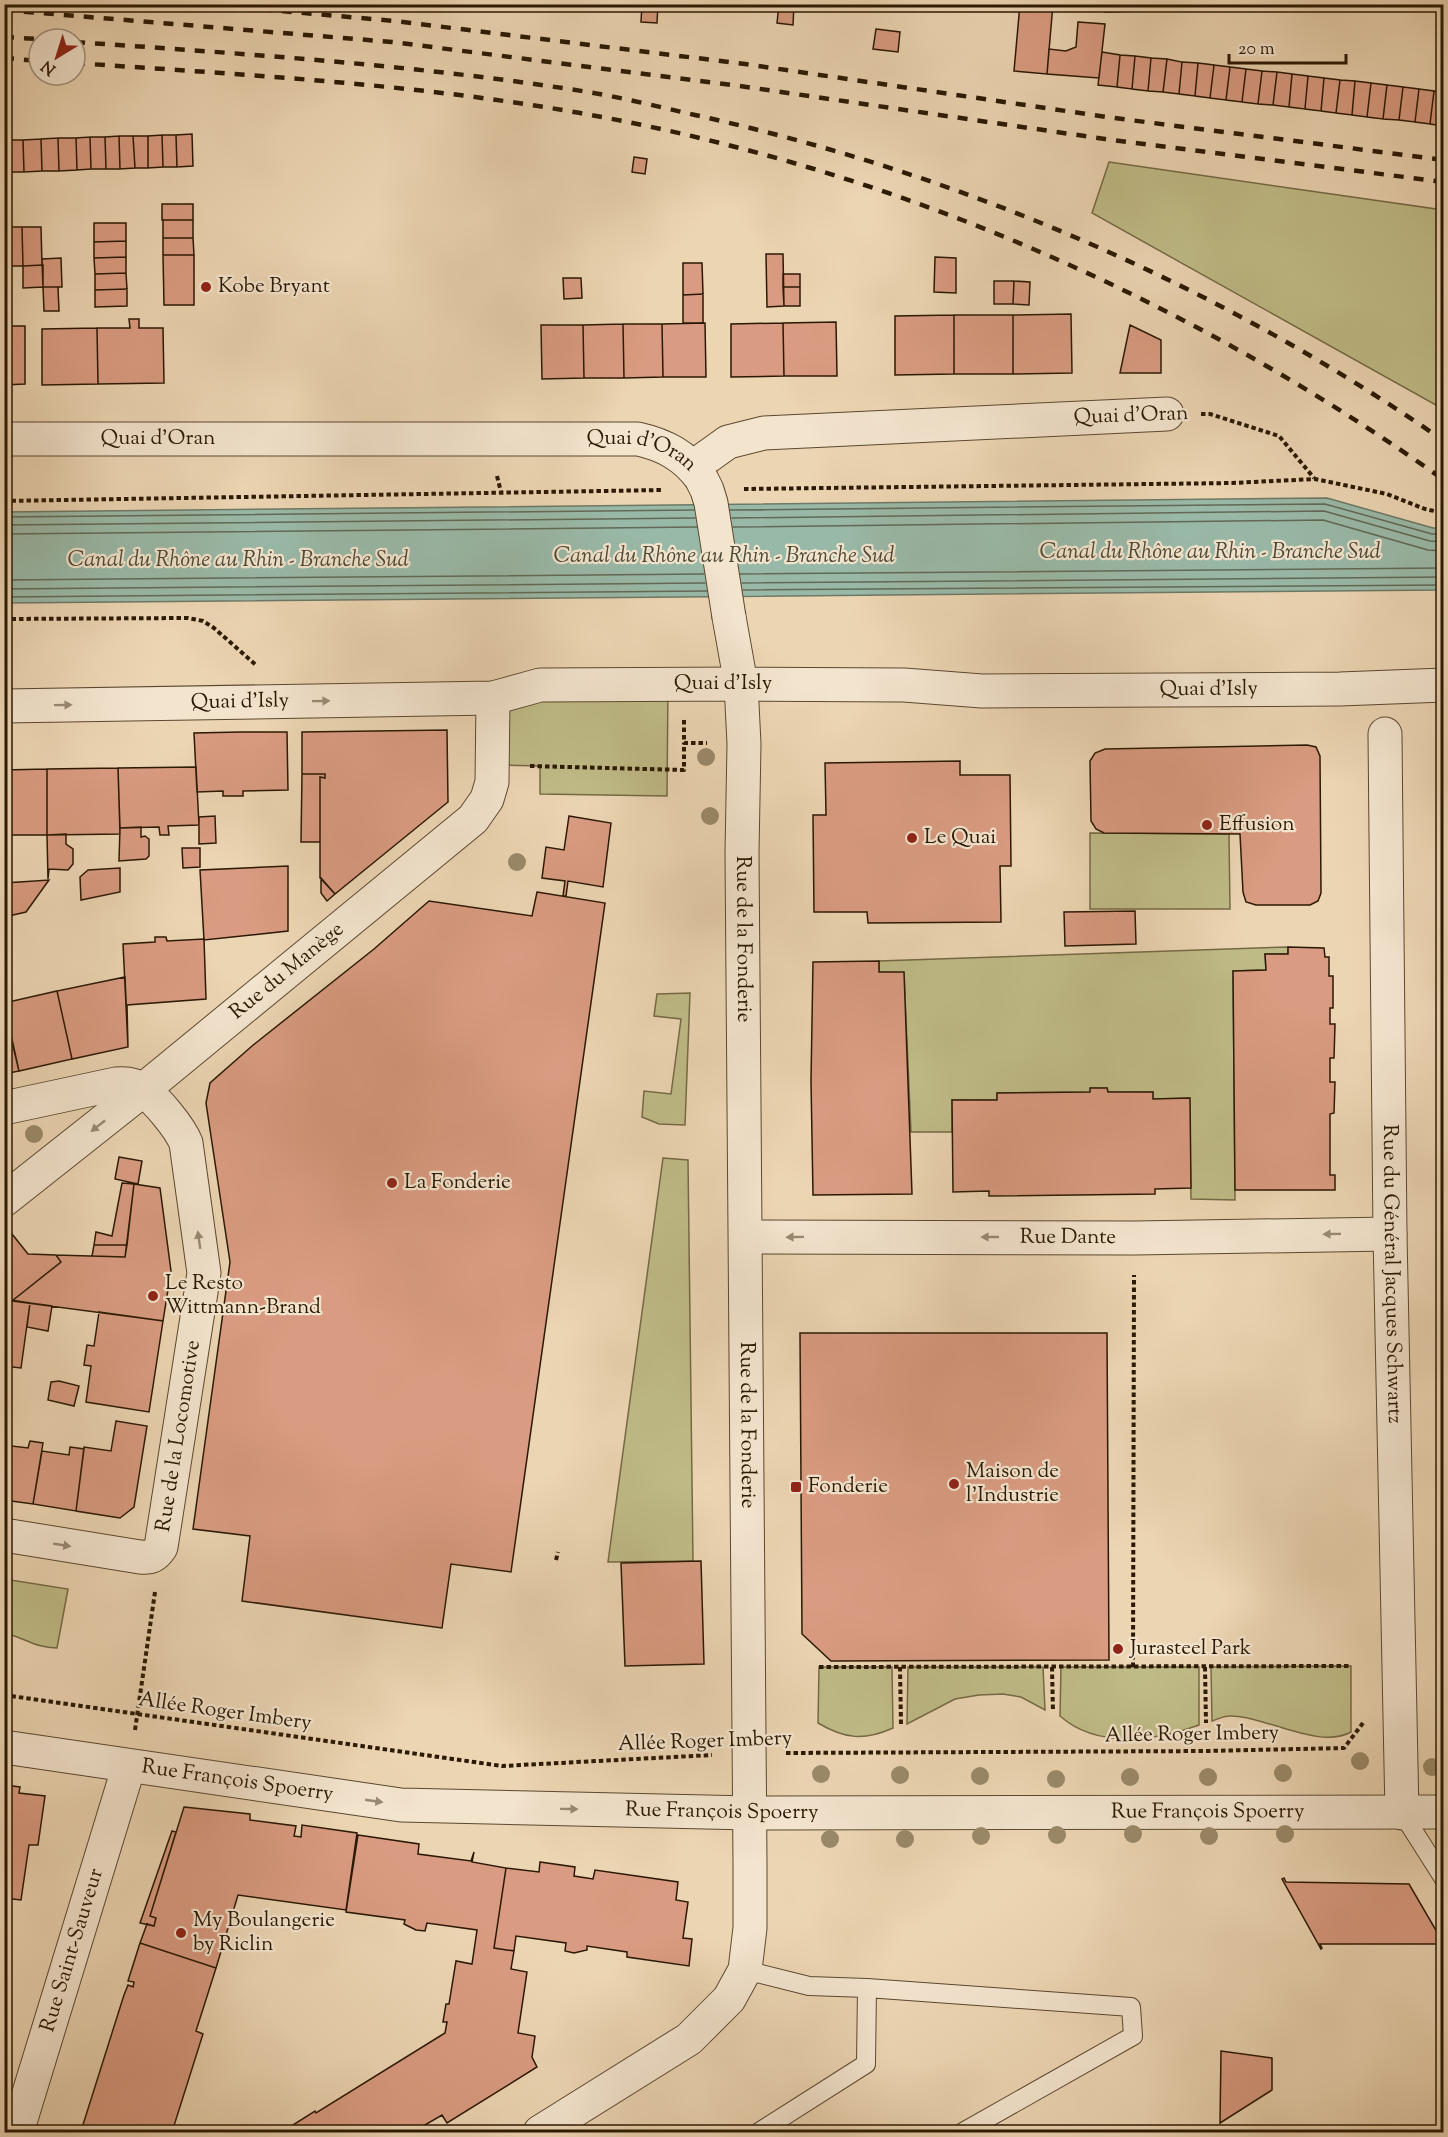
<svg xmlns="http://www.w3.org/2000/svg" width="1448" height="2137" font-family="'Sorts Mill Goudy',serif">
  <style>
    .green { fill: #bfbb87; stroke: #756a45; stroke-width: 1.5 }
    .water { fill: #99b9a8; stroke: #6d7966; stroke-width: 1.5 }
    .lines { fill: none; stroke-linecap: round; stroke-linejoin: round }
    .shore { stroke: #626956; stroke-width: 1.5 }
    .building { fill: #d99b81; stroke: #2b1903; stroke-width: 1.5 }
    .service-casing { stroke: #5b482f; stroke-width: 20 }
    .minor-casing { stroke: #5b482f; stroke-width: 35 }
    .tertiary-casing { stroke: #5b482f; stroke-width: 35 }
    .path { stroke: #2b1903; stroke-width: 4; stroke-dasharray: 4.5 3; stroke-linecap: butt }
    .service { stroke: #f3e4ce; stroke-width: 18 }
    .minor { stroke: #f3e4ce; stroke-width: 33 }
    .tertiary { stroke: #f3e4ce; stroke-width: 33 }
    .rail { stroke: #2b1903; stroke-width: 4.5; stroke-dasharray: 10 10; stroke-linecap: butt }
    .tertiary-bridge-casing { stroke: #5b482f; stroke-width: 35; stroke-linecap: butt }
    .tertiary-bridge { stroke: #f3e4ce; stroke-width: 33 }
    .tree { fill: #9a8968 }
    .oneway { fill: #998973 }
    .poi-dot { fill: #8f2418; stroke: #f3e4ce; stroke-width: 2 }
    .labels { text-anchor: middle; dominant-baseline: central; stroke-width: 4.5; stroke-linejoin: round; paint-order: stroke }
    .poi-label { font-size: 21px; fill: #2b1903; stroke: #f3e4ce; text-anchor: start }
    .street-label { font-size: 21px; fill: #2b1903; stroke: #f3e4ce }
    .water-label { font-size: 22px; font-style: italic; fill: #4c4935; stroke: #f3e4ce }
  </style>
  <rect width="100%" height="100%" fill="#ecd5b3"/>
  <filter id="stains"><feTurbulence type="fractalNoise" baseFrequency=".00333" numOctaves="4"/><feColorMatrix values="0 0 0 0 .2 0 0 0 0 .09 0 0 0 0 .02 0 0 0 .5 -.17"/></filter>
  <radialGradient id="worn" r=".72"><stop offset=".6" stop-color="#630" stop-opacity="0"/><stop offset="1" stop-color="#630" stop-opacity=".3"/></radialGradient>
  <path class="green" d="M1109,162L1443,210V409L1092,213Z
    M668,684L667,796L540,794V766L493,765V698Z
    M1090,833L1229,834L1230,909H1090Z
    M1288,947V954H1265L1266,970L1233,971L1235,1200L1191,1199L1189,1098L1153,1099V1092H1108L1107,1088H1091L1090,1092L997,1093V1100H952V1132H911L904,973L879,972V961Z
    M690,993L685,1125L659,1124L642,1117L644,1091L671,1094L681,1019L654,1016L657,994Z
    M663,1158L688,1160L693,1561L608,1562Z
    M4,1579L68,1589L57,1648C35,1648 25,1638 5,1633Z
    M1351,1666V1732C1319,1750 1266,1716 1230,1716C1224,1716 1218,1719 1212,1721L1211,1667Z
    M819,1667H892L893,1728C864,1741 845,1739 818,1723Z
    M908,1667H1043L1045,1710L1021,1697L1003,1694L979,1695L955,1699L907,1724Z
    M1061,1667H1199V1725C1157,1741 1097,1749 1060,1716Z"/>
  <path class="water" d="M1327,498L1433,528H1443V590L5,603L4,512Z"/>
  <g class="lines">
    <path class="shore" d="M730,510L1325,504L1432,534H1444
      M4,517L694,510
      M732,518L1324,511L1430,541L1444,542
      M4,525L695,518
      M733,527L1323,520L1428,550L1444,551
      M4,534L697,527
      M740,574L1444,568
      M4,580L704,574
      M742,583L1444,577
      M4,589L705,583
      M743,590L1444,585
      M4,597L707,591"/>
  </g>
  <path class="building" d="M642,4H658L657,23L641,22Z
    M779,4H794L793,25L777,23Z
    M1020,4H1053L1047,74L1014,71Z
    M1106,4H1188V10L1105,12Z
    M1188,4H1280V9L1188,10Z
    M1280,4H1332V8L1280,9Z
    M1332,4H1424V8H1332Z
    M1078,22L1105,24L1099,78L1047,74L1049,49L1066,51L1076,47Z
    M876,29L900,32L898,52L873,49Z
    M1102,52L1120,55L1117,87L1098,85Z
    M1120,55L1135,56L1132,89L1117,87Z
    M1135,56L1151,58L1148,91L1132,89Z
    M1151,58L1167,59L1163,92L1148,91Z
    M1167,59L1182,62L1179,94L1163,92Z
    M1182,62L1198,63L1195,96L1179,94Z
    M1198,63L1214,65L1210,98L1195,96Z
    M1214,65L1230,67L1226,100L1210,98Z
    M1230,67L1246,69L1242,102L1226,100Z
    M1246,69L1262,71L1258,104L1242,102Z
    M1262,71L1277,72L1273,105L1258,104Z
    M1277,72L1292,74L1289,107L1273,105Z
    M1292,74L1308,76L1305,109L1289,107Z
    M1308,76L1324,78L1321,111L1305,109Z
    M1324,78L1340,80L1336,113L1321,111Z
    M1340,80L1355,81L1352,115L1336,113Z
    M1355,81L1371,83L1367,117L1352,115Z
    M1371,83L1387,85L1383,119L1367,117Z
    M1387,85L1403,87L1399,120L1383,119Z
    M1403,87L1419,89L1415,122L1399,120Z
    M1419,89L1434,91L1430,124L1415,122Z
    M1434,91L1444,92V126L1430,124Z
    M192,134L193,166L177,167L176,135Z
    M162,135L163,167L148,168V136Z
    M162,135H176L177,167H163Z
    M119,136L120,169H106L105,137Z
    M119,136H133L135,168L120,169Z
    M133,136H148V168H135Z
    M90,137H105L106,169H91Z
    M90,137L91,169L77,170L76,138Z
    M58,138H76L77,170L59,171Z
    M58,138L59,171H42L41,139Z
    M41,139L42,171L24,172L23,140Z
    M5,140H23L24,172H6Z
    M634,157L647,159L645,174L632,172Z
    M162,204H193V220H162Z
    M163,220H193V238H163Z
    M94,223H126V241L94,242Z
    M4,227H10L11,266H4Z
    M10,227H22L23,266H11Z
    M22,227H41L42,265L23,266Z
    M163,238H193L194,255H163Z
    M126,241V257L94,258V242Z
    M766,254H783L784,306L767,307Z
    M163,255H194V305H164Z
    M126,257V273L95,274L94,258Z
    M935,257L956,258V293L934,292Z
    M61,258L62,287H43L42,259Z
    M683,263H702L703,294L683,295Z
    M43,265V287L23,288V266Z
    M126,273L127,289L95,290V274Z
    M783,274H800V287H783Z
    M563,278H581L582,298L564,299Z
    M994,281H1014L1013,304H994Z
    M1014,281L1030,282L1029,305L1013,304Z
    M43,287H58L59,311H44Z
    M783,287H800V306H784Z
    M127,289V306L95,307V290Z
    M703,294V323H683V295Z
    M1071,314L1072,373L1013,374V315Z
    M954,315V374L895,375V316Z
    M954,315H1013V374H954Z
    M129,319H139V328H163L164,383L98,384L97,328H130Z
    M836,322L837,376H784L783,323Z
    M705,323L706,377H663L662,324Z
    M783,323L784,376L731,377V324Z
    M623,324L624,378H584L583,325Z
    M623,324H662L663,377L624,378Z
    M541,325H583L584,378L542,379Z
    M1130,325L1161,340V373H1120Z
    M4,326H25V384L4,385Z
    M97,328L98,384L42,385V329Z
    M447,730L448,802L335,894L320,878V777L325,778V774H302V732Z
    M241,732H287L288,790L243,791V796H223V791L197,792L194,733Z
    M1307,745L1316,747L1320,756L1321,893L1318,901L1310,905H1256L1246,902L1243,892L1240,834L1104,833L1096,829L1091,821L1090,761L1095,753L1105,749Z
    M960,761V775H1010L1011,866H1000L1001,922L868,923L867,912H814L813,815H826L825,763Z
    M196,767L199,825L168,826L169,835H160L159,827L120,828L118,768Z
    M118,768L120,834L47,835V769Z
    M47,769V835H4V770Z
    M302,774H325V778L320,777V842H301Z
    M215,816L216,843L199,844V817Z
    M569,816L611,823L603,887L568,881L566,896H563L565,881L542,878L546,847L564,850Z
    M141,827V837L145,836L149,839V856L146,859L119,861L120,828Z
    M66,834V844L73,849V864L68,870L49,869L48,879L47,835Z
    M182,848H200V867L183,868Z
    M288,866V931L204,940L200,870Z
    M120,868V892L81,900L80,877L88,870Z
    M321,878L335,894L327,901L321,893Z
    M49,880L26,912L4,917V883Z
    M537,892L605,903L511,1572L451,1564L442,1628L242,1601L250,1536L193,1529L230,1262L206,1103L210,1083L252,1046L374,949L429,901L532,916Z
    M1135,911L1136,944L1065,946L1064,912Z
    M155,937H166L167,941L204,939L206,999L127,1005L128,1047L123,944L155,942Z
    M1288,947L1324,948L1325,957H1329V976H1333V1008H1330V1024H1335L1334,1058H1330V1082H1335L1334,1113L1330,1114V1175H1335V1190H1235L1233,971L1266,970L1265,954H1288Z
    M879,961V972H904L912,1194L813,1195L811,1081L813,962Z
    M125,977L128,1047L72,1059L57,991Z
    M57,991L72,1059L19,1071L4,1003Z
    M4,1009L19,1071L4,1074Z
    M1090,1088H1107L1108,1092H1153V1099L1190,1098L1191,1188L1155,1189V1194L989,1196V1191L953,1192L952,1100H997V1093L1090,1092Z
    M119,1157L142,1161L138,1184L115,1179Z
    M122,1183L134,1184L127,1245H94L96,1232L112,1236Z
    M134,1184L160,1188L171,1271L163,1321L12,1301L61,1262L56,1255L125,1257Z
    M4,1224L28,1254L56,1255L61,1262L12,1301L4,1299Z
    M94,1245H127L125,1257L92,1256Z
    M4,1299L30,1303L21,1368L4,1366Z
    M30,1303L52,1306L48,1331L27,1327Z
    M99,1312L163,1321L149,1412L86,1402L91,1366L84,1365L87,1345L94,1346Z
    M800,1333H1107L1109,1660L831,1661L802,1634Z
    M59,1381L79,1386L74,1406L48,1400L51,1382Z
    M116,1421L147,1426L134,1507L120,1518L76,1511L84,1447L111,1451Z
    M30,1441L43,1443L33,1504L4,1500V1445L28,1448Z
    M70,1447L84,1449L76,1511L33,1504L42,1451L69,1455Z
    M701,1561L704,1664L625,1666L621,1563Z
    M4,1785L20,1787L19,1793L45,1796L38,1845H29L21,1900L4,1898Z
    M184,1807L250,1814V1820L296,1826L294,1836L301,1837L302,1825L357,1833L346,1910L238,1895L216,1968L140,1943L147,1924L154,1926L156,1918L150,1916Z
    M172,1831L176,1832L150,1916L156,1918L154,1926L140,1923Z
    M358,1835L419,1844L418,1854L471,1861L474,1852L472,1862L506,1868L494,1948L514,1951L511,1969L527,1972L518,2033L535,2036L532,2057L537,2067L447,2123L442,2115L413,2132H285V2130L315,2111L316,2113L445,2033L447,2022H443L446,2004H449L456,1961L472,1964L477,1930L427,1923L425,1931L416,1930L404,1924L405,1920L346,1912Z
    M540,1862L575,1867L574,1876L593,1879L595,1870L678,1882L676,1900L688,1902L683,1938L692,1939L689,1966L627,1957V1952L587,1946V1950L574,1953L565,1951L566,1943L516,1936L514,1951L494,1948L506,1868L539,1872Z
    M1284,1878L1286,1882L1409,1884L1444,1944H1320L1322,1948L1321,1949L1282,1879Z
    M140,1943L216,1968L196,2031L203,2034L172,2132H85L81,2131L124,1995L128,1985L133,1987L134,1982L128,1981Z
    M1221,2051L1272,2058V2090L1220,2123Z"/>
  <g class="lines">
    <defs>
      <path id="service" d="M1402,1813L1444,1879
        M745,1970L809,1986L867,1988L1131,2007L1133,2036L963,2132
        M759,2132L866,2064L867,1988"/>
      <g id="minor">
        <path d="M693,467L728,442L764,433L1167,414"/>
        <path id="s1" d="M4,706L493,698L540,685L741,684L744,744L742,853L750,1862V1928L745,1970L729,1999L689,2039L540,2132"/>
        <path id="s2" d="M1385,734L1390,1234L1402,1813"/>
        <path d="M4,1108L116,1084C126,1083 135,1084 143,1090C157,1100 180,1128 186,1143L204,1273L161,1547C155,1556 151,1558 140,1557L4,1535"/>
        <path id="s3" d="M4,1200L143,1090L473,819L487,799L492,782L493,698"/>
        <path id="s4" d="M746,1237L1135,1238L1390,1234"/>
        <path id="s5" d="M4,1747L401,1805L750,1813L1444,1812"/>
        <path id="s6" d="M17,2132L129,1766"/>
      </g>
      <g id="tertiary">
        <path id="s7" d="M4,439H638C665,445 685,456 701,478"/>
        <path id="s8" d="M729,617L741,684L904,685L982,691L1340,689L1444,685"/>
      </g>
    </defs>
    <use href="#service" class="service-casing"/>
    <use href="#minor" class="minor-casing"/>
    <use href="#tertiary" class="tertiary-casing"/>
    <path class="path" d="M1201,414H1210L1279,436L1314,478
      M497,476L501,492
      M744,489L1232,483L1315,479L1387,494L1425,509L1444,513
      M4,501L662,490
      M4,619L188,618L203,621L214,628L256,665
      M684,720V743H707
      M530,766L684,770V743
      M556,1560L558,1552
      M819,1667L1351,1666
      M900,1667L901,1725
      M1052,1667L1053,1712
      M1133,1667L1134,1275
      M1205,1667L1206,1723
      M4,1695L502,1766L712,1755
      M135,1730L155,1592
      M786,1753L1207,1751L1344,1748L1363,1723"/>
    <use href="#service" class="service"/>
    <use href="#minor" class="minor"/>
    <use href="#tertiary" class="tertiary"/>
    <path class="rail" d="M202,4L395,21L745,64L1114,118L1444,160
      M4,10L392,42L740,86L1105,139L1444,182
      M4,37L39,39
      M75,42C247,54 418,65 588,92C624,98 660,107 695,115C962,174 1219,285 1444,441
      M4,58L39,61
      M75,63C247,75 421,84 591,115C898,171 1189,299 1444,480"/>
    <defs>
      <path id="tertiary-bridge" d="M701,478L707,490L711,503L729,617"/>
    </defs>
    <use href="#tertiary-bridge" class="tertiary-bridge-casing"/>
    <use href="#tertiary-bridge" class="tertiary-bridge"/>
  </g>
  <g class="tree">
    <circle cx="706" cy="757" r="9"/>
    <circle cx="710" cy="816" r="9"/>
    <circle cx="517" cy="862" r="9"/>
    <circle cx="34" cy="1134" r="9"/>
    <circle cx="1360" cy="1761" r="9"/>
    <circle cx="1432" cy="1767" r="9"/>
    <circle cx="1283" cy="1773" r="9"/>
    <circle cx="821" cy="1774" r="9"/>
    <circle cx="900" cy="1775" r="9"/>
    <circle cx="980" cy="1776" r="9"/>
    <circle cx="1130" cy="1777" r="9"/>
    <circle cx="1208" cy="1777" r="9"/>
    <circle cx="1056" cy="1779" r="9"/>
    <circle cx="1133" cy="1834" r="9"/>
    <circle cx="1285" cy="1834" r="9"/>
    <circle cx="1057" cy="1835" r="9"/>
    <circle cx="981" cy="1836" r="9"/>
    <circle cx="1209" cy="1836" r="9"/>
    <circle cx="830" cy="1839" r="9"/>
    <circle cx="905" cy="1839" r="9"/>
  </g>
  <defs><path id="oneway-solid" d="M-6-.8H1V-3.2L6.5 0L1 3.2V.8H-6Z" transform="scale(1.5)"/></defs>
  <g class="oneway">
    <use href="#oneway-solid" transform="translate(321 701) rotate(-1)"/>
    <use href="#oneway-solid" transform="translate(63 705) rotate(-1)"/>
    <use href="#oneway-solid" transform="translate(98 1126) rotate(142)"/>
    <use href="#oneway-solid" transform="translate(1332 1234) rotate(179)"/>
    <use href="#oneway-solid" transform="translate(795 1237) rotate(179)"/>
    <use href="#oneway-solid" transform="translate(990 1237) rotate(-180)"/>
    <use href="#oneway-solid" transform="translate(199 1240) rotate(-98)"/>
    <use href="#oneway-solid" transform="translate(62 1545) rotate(9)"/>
    <use href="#oneway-solid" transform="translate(374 1801) rotate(8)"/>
    <use href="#oneway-solid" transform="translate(569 1809) rotate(1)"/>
  </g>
  <g class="poi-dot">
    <circle cx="206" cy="287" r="6"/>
    <circle cx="1207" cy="825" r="6"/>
    <circle cx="912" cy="838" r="6"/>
    <circle cx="392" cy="1183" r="6"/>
    <circle cx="153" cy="1296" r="6"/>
    <circle cx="954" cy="1484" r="6"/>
    <rect x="790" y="1481" width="12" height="12" rx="3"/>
    <circle cx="1118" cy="1649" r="6"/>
    <circle cx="181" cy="1933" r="6"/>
  </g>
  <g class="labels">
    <g class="poi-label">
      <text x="218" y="287">Kobe Bryant</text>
      <text x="1219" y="825">Effusion</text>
      <text x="924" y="838">Le Quai</text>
      <text x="404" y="1183">La Fonderie</text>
      <text x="165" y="1284">Le Resto<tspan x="165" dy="24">Wittmann-Brand</tspan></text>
      <text x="966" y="1472">Maison de<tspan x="966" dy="24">l'Industrie</tspan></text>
      <text x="808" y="1487">Fonderie</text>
      <text x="1130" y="1649">Jurasteel Park</text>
      <text x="193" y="1921">My Boulangerie<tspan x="193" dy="24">by Riclin</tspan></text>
    </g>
    <g class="street-label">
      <text transform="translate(1131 416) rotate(-2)">Quai d'Oran</text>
      <text stroke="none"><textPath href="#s7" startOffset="154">Quai d'Oran</textPath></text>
      <text stroke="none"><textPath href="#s7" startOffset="640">Quai d'Oran</textPath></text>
      <text x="723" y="684">Quai d'Isly</text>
      <text stroke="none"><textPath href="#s8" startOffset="536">Quai d'Isly</textPath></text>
      <text stroke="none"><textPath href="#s1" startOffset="236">Quai d'Isly</textPath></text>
      <text stroke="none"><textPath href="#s1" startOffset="994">Rue de la Fonderie</textPath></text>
      <text stroke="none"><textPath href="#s3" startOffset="364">Rue du Manège</textPath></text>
      <text stroke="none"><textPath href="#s4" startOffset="322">Rue Dante</textPath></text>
      <text stroke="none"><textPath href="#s2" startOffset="540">Rue du Général Jacques Schwartz</textPath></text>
      <text stroke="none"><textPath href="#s1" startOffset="1480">Rue de la Fonderie</textPath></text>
      <text transform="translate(179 1436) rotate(-81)">Rue de la Locomotive</text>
      <text transform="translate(225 1712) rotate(8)">Allée Roger Imbery</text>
      <text transform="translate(1192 1735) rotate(-1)">Allée Roger Imbery</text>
      <text transform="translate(705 1742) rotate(-2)">Allée Roger Imbery</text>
      <text stroke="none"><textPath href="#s5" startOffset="236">Rue François Spoerry</textPath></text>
      <text stroke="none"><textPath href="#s5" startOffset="722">Rue François Spoerry</textPath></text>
      <text stroke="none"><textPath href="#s5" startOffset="1208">Rue François Spoerry</textPath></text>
      <text stroke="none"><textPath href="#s6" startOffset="190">Rue Saint-Sauveur</textPath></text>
    </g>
    <g class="water-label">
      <text x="1210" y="553">Canal du Rhône au Rhin - Branche Sud</text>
      <text x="724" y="557">Canal du Rhône au Rhin - Branche Sud</text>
      <text x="238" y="561">Canal du Rhône au Rhin - Branche Sud</text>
    </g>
  </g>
  <rect width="1448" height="2137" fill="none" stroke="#ecd5b3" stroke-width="24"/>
  <rect x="6" y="6" width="1436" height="2125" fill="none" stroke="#2b1903" stroke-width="3"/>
  <rect x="12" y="12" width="1424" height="2113" fill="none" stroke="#2b1903" stroke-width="1.5"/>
  <g transform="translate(57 57) rotate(218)"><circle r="28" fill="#f3e4ce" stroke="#a3937d" stroke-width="1.5"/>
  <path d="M0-4.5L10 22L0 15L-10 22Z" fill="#8f2418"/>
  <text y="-9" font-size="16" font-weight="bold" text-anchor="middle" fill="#2b1903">N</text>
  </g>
  <path d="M1229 54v9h117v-9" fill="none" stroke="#2b1903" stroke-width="3"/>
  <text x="1238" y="54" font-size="18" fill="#2b1903" stroke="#f3e4ce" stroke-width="4.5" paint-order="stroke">20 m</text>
  <rect width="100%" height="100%" filter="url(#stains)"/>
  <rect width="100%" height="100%" fill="url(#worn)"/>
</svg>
